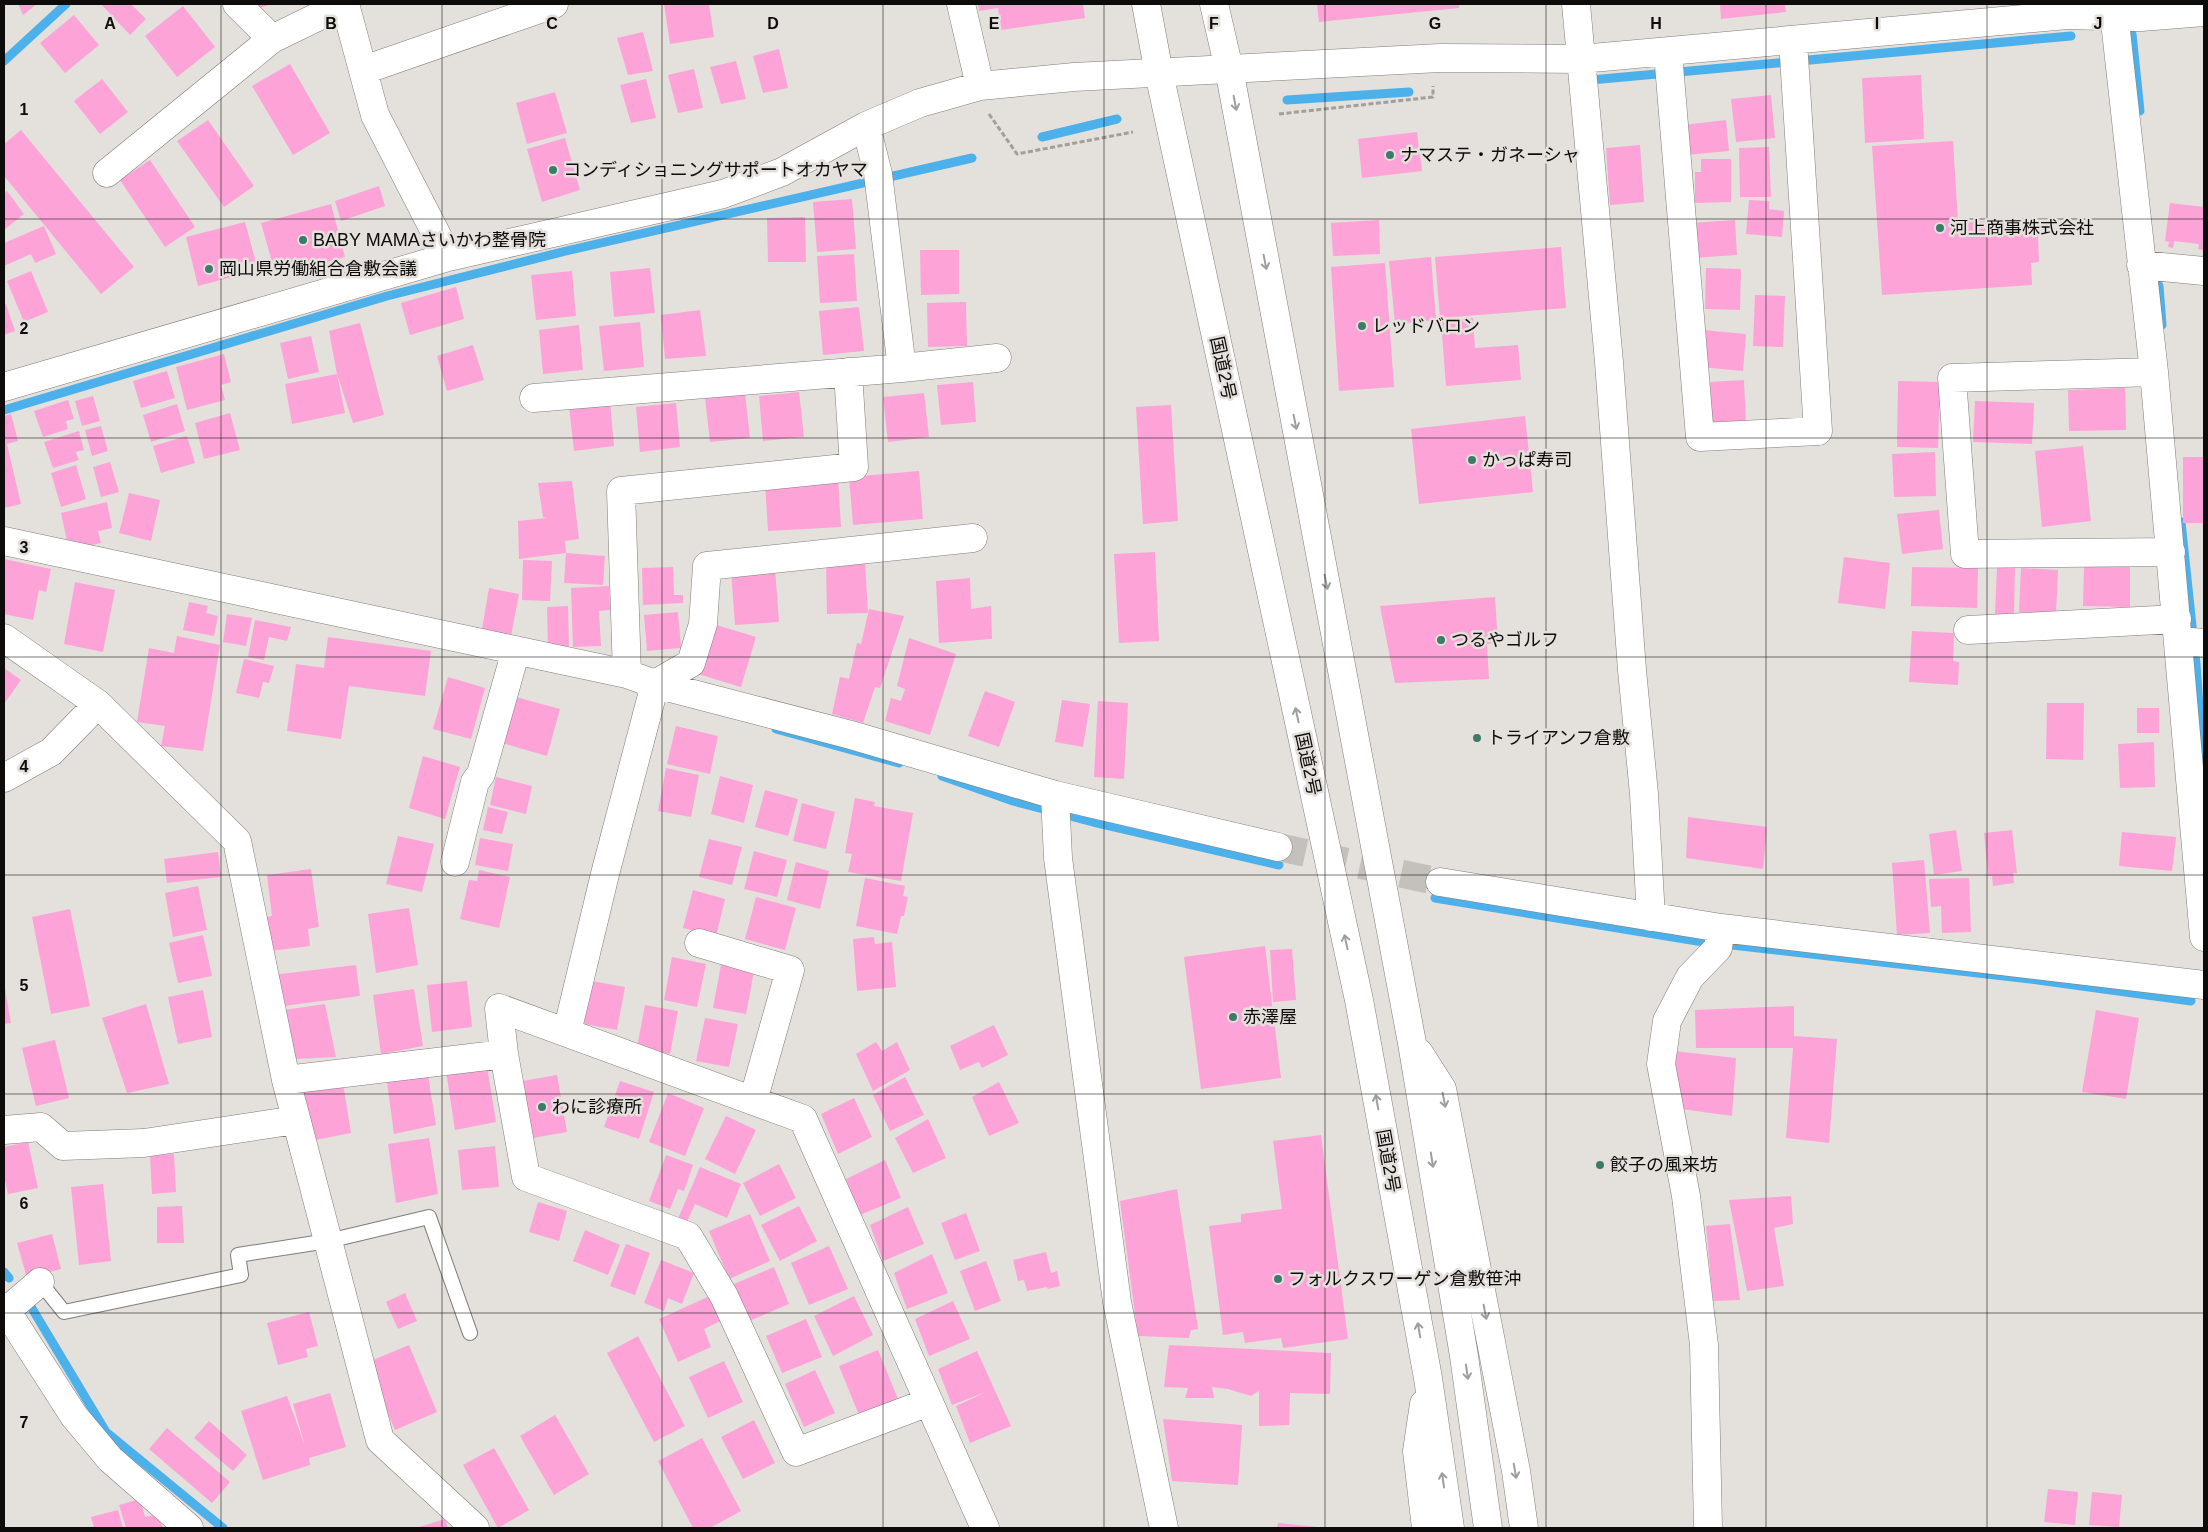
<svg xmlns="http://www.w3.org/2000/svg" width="2208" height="1532" font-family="Arial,'Noto Sans JP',sans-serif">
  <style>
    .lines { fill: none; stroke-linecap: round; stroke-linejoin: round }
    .stream { stroke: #4cb0ea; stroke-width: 9 }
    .building { fill: #fda3d8 }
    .minor-tunnel { stroke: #c4c0bc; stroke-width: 28; stroke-dasharray: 28 14; stroke-linecap: butt }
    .service-casing { stroke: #817d79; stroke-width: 16 }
    .minor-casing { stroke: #817d79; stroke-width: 29 }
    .trunk-casing { stroke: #817d79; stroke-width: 29 }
    .path { stroke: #a19e9b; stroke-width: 3; stroke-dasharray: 5 2.5; stroke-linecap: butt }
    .service { stroke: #fff; stroke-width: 14 }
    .minor { stroke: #fff; stroke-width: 28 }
    .trunk { stroke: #fff; stroke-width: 28 }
    .oneway { stroke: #9e9e9d }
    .grid { fill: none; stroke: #0d0c0a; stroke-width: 1; stroke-opacity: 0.55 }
    .poi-dot { fill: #3d7b68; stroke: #e4e0dc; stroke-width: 2 }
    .labels { text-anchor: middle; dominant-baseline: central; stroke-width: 5; stroke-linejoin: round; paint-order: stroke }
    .poi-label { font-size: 18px; fill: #0d0c0a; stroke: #e4e0dc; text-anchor: start }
    .street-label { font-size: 18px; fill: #0d0c0a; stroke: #e4e0dc }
    .grid-label { font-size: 16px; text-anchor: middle; font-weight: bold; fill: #0d0c0a; stroke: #e4e0dc; stroke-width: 5; stroke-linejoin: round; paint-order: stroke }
  </style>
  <rect width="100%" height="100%" fill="#e4e0dc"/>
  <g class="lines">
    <path class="stream" d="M2132,34L2140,111
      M4,61L66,4
      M1591,80L2071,36
      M1287,100L1409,92
      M1042,137L1117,119
      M2159,286L2162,325
      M4,410L387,296L566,251L972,158
      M2181,522L2196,664L2204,776
      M776,729L899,763
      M942,776L1013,801L1093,822L1279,865
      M1435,898L1697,941L2038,980L2191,1001
      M4,1272L9,1278
      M27,1300L106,1432L223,1528"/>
  </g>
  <path class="building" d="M18,4H37L23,15Z
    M101,4H131L146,19L130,35Z
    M254,4H272L256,9Z
    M664,4H709L714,37L670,44Z
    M978,4H1083L1085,18L1001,30L998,8L979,11Z
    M1317,4H1459V8L1319,22Z
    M1720,4H1785L1786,12L1721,19Z
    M183,6L215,47L177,77L145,36Z
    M74,15L99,45L65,73L40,43Z
    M643,32L653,71L628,75L617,38Z
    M779,49L788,88L763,93L753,56Z
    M736,61L746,99L721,104L710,67Z
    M290,64L330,133L293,155L252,86Z
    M694,69L703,108L678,113L668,75Z
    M1921,75L1924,139L1865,143L1862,78Z
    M102,79L128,112L100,134L74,101Z
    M646,79L656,118L631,123L620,85Z
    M555,92L567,133L527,144L516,103Z
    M1771,95L1775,138L1736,142L1731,99Z
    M208,120L254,186L224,207L177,141Z
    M1726,120L1729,151L1686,155L1683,125Z
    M21,130L134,267L101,294L4,176V144Z
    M1417,132L1422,171L1362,178L1358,139Z
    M565,138L580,190L542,202L527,149Z
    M1953,141L1958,223L2028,219L2029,236L2038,235L2039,262L2031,263L2032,285L1882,295L1872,146Z
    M1640,145L1644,202L1610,205L1606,148Z
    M1769,147L1771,197H1740L1739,148Z
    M1701,159H1731V202L1695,203V172H1701Z
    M150,160L195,227L165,247L120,180Z
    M379,186L385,206L341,221L335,201Z
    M7,191L24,214L4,230V194Z
    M852,199L856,249L817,252L813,202Z
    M1749,200L1769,201V209L1784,211L1782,237L1746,234Z
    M2170,203L2204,207L2203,250L2198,249L2199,244L2174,241L2173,248L2168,247L2169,242L2165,241Z
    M331,204L345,257L276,276L261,223Z
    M805,217L806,262H768L767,218Z
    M1379,220L1380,254L1333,256L1331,223Z
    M1735,220L1737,255L1693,258L1690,223Z
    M245,222L258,270L198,286L186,237Z
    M44,226L56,254L35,263L31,254L4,266V243Z
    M1561,247L1566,308L1440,318L1435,257Z
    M920,250H959V294L921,295Z
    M854,254L857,301L820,303L817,256Z
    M1431,257L1436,320L1395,324L1389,261Z
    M1385,263L1394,387L1339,391L1331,267Z
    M650,268L655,313L614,317L610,272Z
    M1706,268L1741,269L1740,310L1705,309Z
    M31,271L48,312L24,322L7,281Z
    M572,271L576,316L536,320L531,275Z
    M456,287L464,319L410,335L401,303Z
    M1755,295L1785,296L1783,347L1753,346Z
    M966,302L967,346L928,347L927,303Z
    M6,304L15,331L4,335V305Z
    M859,307L864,351L823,355L819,311Z
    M700,310L706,356L665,359L661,315Z
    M1473,318L1475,348L1518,345L1521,380L1446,386L1441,321Z
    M640,322L644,367L604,371L599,326Z
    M360,323L384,415L353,423L337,374L329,331Z
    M579,325L583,370L543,374L539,330Z
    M1703,330L1746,334L1743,371L1700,367Z
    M311,336L319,372L288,379L280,343Z
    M473,345L484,380L447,391L437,356Z
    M224,354L231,382L221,385L225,400L187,410L176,367Z
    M167,371L175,398L141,408L133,381Z
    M337,374L345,413L292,424L285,384Z
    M1744,380L1746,426L1712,427L1710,382Z
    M1898,381L1940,382L1938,448L1897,447Z
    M973,382L976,422L941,425L937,385Z
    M2125,388L2126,430L2069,431L2068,390Z
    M799,392L804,437L763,441L759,396Z
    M745,393L750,438L710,442L705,398Z
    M924,393L929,437L888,442L883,397Z
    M93,396L100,421L82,426L75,401Z
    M68,400L74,419L66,421L68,429L43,437L34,411Z
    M610,401L614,446L574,451L569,406Z
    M1975,401L2034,403L2032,444L1973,442Z
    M676,403L680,447L640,452L636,407Z
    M177,404L185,431L151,442L143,415Z
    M1171,405L1178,521L1143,524L1136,407Z
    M230,413L240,450L204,459L195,423Z
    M11,414L18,441L7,444L21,504L4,508V416Z
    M1525,416L1533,492L1419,504L1411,429Z
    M101,426L108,451L92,456L85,430Z
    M79,431L84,450L76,452L79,460L53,468L44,442Z
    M187,436L195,463L161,473L153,446Z
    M2083,446L2091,521L2042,527L2035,451Z
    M1935,452L1936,496L1894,497L1892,454Z
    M2183,457H2204V523H2183Z
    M110,462L119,492L101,497L93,467Z
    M76,465L86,499L61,507L51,473Z
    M919,471L923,519L853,525L849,477Z
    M838,478L841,527L768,531L765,482Z
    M572,481L579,539L565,541L566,553L519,559L518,521L546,518L543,517L538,483Z
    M129,493L160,500L151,541L119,533Z
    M107,502L112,528L98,531L101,543L69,550L61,513Z
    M1939,510L1943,549L1902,554L1897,514Z
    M1155,552L1159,641L1119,643L1114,554Z
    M566,553L605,556L603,585L564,583Z
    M1844,557L1890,563L1885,609L1838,603Z
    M4,559L51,569L46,592L39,590L33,620L4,614Z
    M523,560L552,561L550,601L522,600Z
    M826,562H865L868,613L827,614Z
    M673,567L674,595H683V603L643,605L642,568Z
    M1912,567L1978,568L1977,608L1911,606Z
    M2084,567H2130V607L2083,606Z
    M775,568L779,622L735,625L731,571Z
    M1997,568H2015L2014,615L1995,614Z
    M2021,568L2058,570L2056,614L2019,612Z
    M970,578L971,609L991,606L992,639L939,643L936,581Z
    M75,582L115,590L103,652L64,644Z
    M609,586L610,610L599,611L601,646L573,647L571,588Z
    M489,588L519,594L510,641L481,635Z
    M1495,597L1498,643L1487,644L1489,679L1395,683L1380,606Z
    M189,602L208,606L206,613L218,616L214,636L183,630Z
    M568,606L569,646L548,647L547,607Z
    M869,609L904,616L880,688L875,687L863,723L832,714L840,677L849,679L857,643L861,644Z
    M678,612L681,648L647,651L644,615Z
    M227,614L252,618L246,646L223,642Z
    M255,620L291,627L287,641L269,637L264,660L248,657Z
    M713,624L756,637L741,687L698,674Z
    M1912,631L1954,633L1953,661L1959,662L1958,685L1909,682Z
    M177,636L220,645L203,751L161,746L165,726L137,722L149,648L174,653Z
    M328,637L431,651L425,696L349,686L341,739L287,731L296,664L324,668Z
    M909,638L956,654L930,735L885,721L891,698L901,701L905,689L897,686Z
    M244,659L274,666L269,683L263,682L259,698L236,693Z
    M4,668L21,680L4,704Z
    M448,677L485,688L471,739L433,729Z
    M985,691L1015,702L999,747L968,736Z
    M516,697L560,709L547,756L502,743Z
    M1062,700L1090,704L1083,747L1055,742Z
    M1098,701L1128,703L1124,779L1094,777Z
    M2047,703H2084L2083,760L2046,759Z
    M2137,708H2159V733H2137Z
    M676,726L718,736L710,774L667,764Z
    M2154,742L2155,787L2120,788L2118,744Z
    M423,756L460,767L445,819L409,808Z
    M666,768L699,775L691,817L658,811Z
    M720,776L753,785L744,823L711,814Z
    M496,777L532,786L526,814L490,805Z
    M765,790L798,799L788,836L755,827Z
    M855,798L875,802L874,806L913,813L901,881L848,872L852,854L845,853Z
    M802,803L835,812L826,849L793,841Z
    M488,807L508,812L502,834L483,830Z
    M1688,817L1767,827L1763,869L1686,858Z
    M1956,830L1962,871L1934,875L1929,834Z
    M2012,830L2017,873H2013L2014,883L1993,886L1992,876H1988L1984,833Z
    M2122,832L2176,837L2172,871L2119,866Z
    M398,836L434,844L422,892L386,884Z
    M480,838L513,844L508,871L475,865Z
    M709,839L742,847L732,885L699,877Z
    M754,851L787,860L777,897L744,889Z
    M218,852L221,877L167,883L164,859Z
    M1924,860L1930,933L1897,935L1892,863Z
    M796,862L829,871L820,909L787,900Z
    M311,869L319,927L308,929L310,946L271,951L267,917L272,916L267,875Z
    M479,870L510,877L499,928L460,919L469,880L477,881Z
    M865,878L905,886L903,896L908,897L904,916H901L897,934L856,926Z
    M1969,878L1971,932L1942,933L1941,906L1931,907L1929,879Z
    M198,886L207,930L173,937L165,893Z
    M693,890L725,899L716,936L683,928Z
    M756,897L796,908L785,950L745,939Z
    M409,908L418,965L376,973L368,914Z
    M70,909L90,1006L51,1014L32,917Z
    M203,935L212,976L178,983L169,943Z
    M874,937L875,944L892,942L896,987L857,991L853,939Z
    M1265,946L1281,1078L1201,1089L1184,957Z
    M1292,949L1296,1000L1273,1002L1270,950Z
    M672,957L706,964L697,1007L664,1000Z
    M356,965L360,996L276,1007L272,975Z
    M721,965L754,971L746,1014L713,1008Z
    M467,981L472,1027L432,1032L427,985Z
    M592,981L625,987L617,1030L584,1024Z
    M4,983L11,1023L4,1024Z
    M414,989L423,1046L381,1054L373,995Z
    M203,990L212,1037L178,1044L168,997Z
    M146,1004L169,1084L127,1093L102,1018Z
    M325,1004L336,1057L294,1059L284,1010Z
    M645,1005L678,1011L670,1054L637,1047Z
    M1794,1006V1036L1837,1039L1829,1143L1786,1138L1793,1048H1696L1695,1010Z
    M2096,1010L2139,1018L2126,1099L2082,1092Z
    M705,1018L738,1024L729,1067L696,1061Z
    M994,1025L1008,1055L982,1068L979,1062L960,1070L950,1046Z
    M55,1040L69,1098L36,1106L22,1048Z
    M876,1042L882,1051L897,1042L910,1070L873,1091L856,1054Z
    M1674,1051L1736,1058L1732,1116L1675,1108Z
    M487,1066L496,1122L455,1130L446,1071Z
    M427,1069L436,1125L394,1134L386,1075Z
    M557,1075L567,1132L527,1139L517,1082Z
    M342,1077L351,1133L310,1141L301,1082Z
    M905,1077L924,1115L890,1131L873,1095Z
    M620,1081L654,1092L639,1139L604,1127Z
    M999,1082L1019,1123L989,1136L972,1097Z
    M668,1093L704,1108L685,1156L649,1142Z
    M854,1098L872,1137L838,1154L821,1114Z
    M726,1116L756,1130L735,1174L705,1159Z
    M928,1119L946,1158L913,1173L895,1138Z
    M1321,1135L1348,1339L1283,1348L1281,1338L1245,1343L1243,1332L1223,1335L1209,1226L1241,1222V1214L1282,1209L1273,1141Z
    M429,1138L438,1194L396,1203L388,1144Z
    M28,1142L38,1188L8,1194L4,1175V1147Z
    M495,1146L499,1187L462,1190L458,1150Z
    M174,1154L176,1192L152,1194L150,1155Z
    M666,1155L693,1165L684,1191L678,1189L670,1209L649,1201Z
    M885,1160L901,1198L860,1215L846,1179Z
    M779,1164L796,1198L760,1216L743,1183Z
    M700,1167L741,1184L727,1218L695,1204L686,1224L677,1221Z
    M103,1184L111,1261L79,1265L71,1187Z
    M1177,1189L1198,1329L1191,1330L1189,1338L1138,1336L1120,1201Z
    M1791,1196L1793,1224L1774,1228L1784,1286L1747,1291L1729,1200Z
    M538,1202L567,1211L559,1241L529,1232Z
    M182,1206L184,1243H157V1207Z
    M799,1206L817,1241L780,1261L761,1225Z
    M908,1207L924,1244L883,1261L870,1225Z
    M966,1213L980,1251L955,1260L941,1223Z
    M750,1214L770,1261L729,1279L709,1231Z
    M1730,1224L1740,1300L1713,1301L1706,1226Z
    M585,1230L620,1245L608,1275L573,1261Z
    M52,1234L61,1269L27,1278L17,1243Z
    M626,1244L650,1253L635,1295L610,1286Z
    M829,1246L848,1289L809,1305L791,1263Z
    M1046,1252L1051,1273L1057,1271L1060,1286L1048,1289L1047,1287L1027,1291L1024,1280L1018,1281L1013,1260Z
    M932,1254L948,1293L907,1309L894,1273Z
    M661,1260L694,1273L682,1304L668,1298L664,1311L644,1303Z
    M986,1261L1001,1301L975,1311L960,1271Z
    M774,1267L789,1304L749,1321L734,1284Z
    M405,1293L417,1321L398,1329L386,1302Z
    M712,1295L723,1320L704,1329L711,1347L678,1362L659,1319Z
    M854,1296L873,1335L833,1356L814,1316Z
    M953,1301L970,1339L929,1356L915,1319Z
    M309,1312L318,1346L306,1349L308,1357L278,1365L267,1323Z
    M806,1319L822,1357L782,1373L766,1336Z
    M638,1336L685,1426L654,1442L607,1353Z
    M409,1345L437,1412L395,1430L366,1363Z
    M1169,1345L1331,1353L1330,1394L1290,1393L1289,1425L1259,1426V1391L1251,1396L1228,1389L1212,1387L1214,1398H1185L1188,1388L1164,1387Z
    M878,1350L898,1399L859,1415L839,1366Z
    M977,1351L1011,1426L970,1443L956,1406L986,1392L952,1405L938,1369Z
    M724,1361L743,1402L708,1418L689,1377Z
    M815,1370L835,1413L804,1427L785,1384Z
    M330,1393L346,1447L309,1458L310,1465L263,1480L241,1411L287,1396L305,1446L293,1404Z
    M555,1415L589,1474L554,1495L520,1436Z
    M1163,1419L1242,1425L1238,1485L1172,1481Z
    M754,1420L775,1463L743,1479L721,1437Z
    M209,1421L247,1455L233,1471L194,1438Z
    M167,1428L230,1482L212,1503L149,1449Z
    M702,1438L741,1511L710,1528H693L658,1461Z
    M494,1448L529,1510L498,1528L463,1465Z
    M2048,1489L2078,1492L2075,1525L2044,1522Z
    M2092,1492L2122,1495L2119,1527L2089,1525Z
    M140,1499L145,1517L158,1514L163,1528H126L119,1505Z
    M118,1510L123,1528H94L91,1517Z
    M445,1519L448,1528H416Z
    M1278,1523L1317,1527V1528H1277Z"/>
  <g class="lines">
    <path class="minor-tunnel" d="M1278,847L1440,882"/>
    <defs>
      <path id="service" d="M40,1282L64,1312L241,1275L238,1255L328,1241L429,1217L470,1333"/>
      <path id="minor" d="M237,4L272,39
        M345,4L375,115L448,257
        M961,4L980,86
        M1576,4L1609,362L1632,670L1644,794L1651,917
        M2113,4L2154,372L2204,937
        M1668,53L1700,437L1818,431L1793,41
        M364,70L554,4
        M107,173L272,39L344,4
        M2141,265L2204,271
        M902,368L997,358
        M2154,372L1952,378L1965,554L2171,552
        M4,387L448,257L723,194L782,172L866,126L920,103L980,86L1074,77L1440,58L1581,59L2067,15L2141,17L2204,12
        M534,398L902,368L878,174L866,126
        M4,541L627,674L655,684L851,735L1055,795L1278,847
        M1968,630L2177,619
        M4,638L98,704L237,841L286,1080L380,1440L475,1528
        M2179,641L2204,643
        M627,674L621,491L854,467L848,372
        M4,778L51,752L98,704
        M1055,795L1058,858L1117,1302L1164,1528
        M455,862L475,782L481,774L516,650
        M1440,882L1721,928L2204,985
        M699,943L790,970L753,1101
        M567,1032L605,874L655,684L691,663L703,624L707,566L973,538
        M286,1080L504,1054
        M4,1130L41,1127L63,1146L144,1143L296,1120
        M4,1307L74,1416L110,1459L189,1528
        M4,1313L40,1282
        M929,1402L796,1452L724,1296L688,1236L526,1177L504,1054L499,1008L803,1119L985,1528
        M1708,1528L1704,1345L1686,1196L1661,1064L1667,1021L1690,977L1718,948L1721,928"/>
      <path id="trunk" d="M1146,4L1159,73L1359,1000L1428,1378L1450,1528
        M1214,4L1229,69L1412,1043L1464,1356L1488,1528
        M1419,1053L1442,1089L1516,1471L1524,1528
        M1424,1404L1417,1451L1426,1528"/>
    </defs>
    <use href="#service" class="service-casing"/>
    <use href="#minor" class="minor-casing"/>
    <use href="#trunk" class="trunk-casing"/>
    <path class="path" d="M989,114L1017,154L1133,132
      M1279,114L1433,97V86"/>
    <use href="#service" class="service"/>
    <use href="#minor" class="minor"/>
    <use href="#trunk" class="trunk"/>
  </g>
  <defs><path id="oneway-shaft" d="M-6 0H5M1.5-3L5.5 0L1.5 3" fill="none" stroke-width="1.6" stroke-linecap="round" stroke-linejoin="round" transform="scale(1.25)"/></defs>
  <g class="oneway">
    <use href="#oneway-shaft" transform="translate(1235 103) rotate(79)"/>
    <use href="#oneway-shaft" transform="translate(1265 262) rotate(79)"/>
    <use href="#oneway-shaft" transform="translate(1295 422) rotate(79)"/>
    <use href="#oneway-shaft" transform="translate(1326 582) rotate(79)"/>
    <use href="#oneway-shaft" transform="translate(1297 715) rotate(-102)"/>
    <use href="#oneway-shaft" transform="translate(1346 942) rotate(-102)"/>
    <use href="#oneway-shaft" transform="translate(1444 1100) rotate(79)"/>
    <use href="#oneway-shaft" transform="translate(1377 1102) rotate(-100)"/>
    <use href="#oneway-shaft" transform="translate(1432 1160) rotate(81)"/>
    <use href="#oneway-shaft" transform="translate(1485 1312) rotate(79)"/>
    <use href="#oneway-shaft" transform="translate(1419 1330) rotate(-100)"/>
    <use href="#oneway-shaft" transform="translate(1467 1372) rotate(82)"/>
    <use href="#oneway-shaft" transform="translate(1515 1471) rotate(80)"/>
    <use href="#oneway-shaft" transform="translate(1443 1480) rotate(-98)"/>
  </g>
  <path class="grid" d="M221,4V1528M442,4V1528M662,4V1528M883,4V1528M1104,4V1528M1325,4V1528M1546,4V1528M1766,4V1528M1987,4V1528M4,219H2204M4,438H2204M4,657H2204M4,875H2204M4,1094H2204M4,1313H2204"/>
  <g class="poi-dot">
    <circle cx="1390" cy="155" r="5"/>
    <circle cx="553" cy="170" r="5"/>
    <circle cx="1940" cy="228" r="5"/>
    <circle cx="303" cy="240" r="5"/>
    <circle cx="209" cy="269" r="5"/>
    <circle cx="1362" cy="326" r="5"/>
    <circle cx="1472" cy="460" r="5"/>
    <circle cx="1441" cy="640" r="5"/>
    <circle cx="1477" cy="738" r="5"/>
    <circle cx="1233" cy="1017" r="5"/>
    <circle cx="542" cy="1107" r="5"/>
    <circle cx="1600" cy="1165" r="5"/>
    <circle cx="1278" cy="1279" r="5"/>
  </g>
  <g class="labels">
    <g class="poi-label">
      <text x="1400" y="155">ナマステ・ガネーシャ</text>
      <text x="563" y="170">コンディショニングサポートオカヤマ</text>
      <text x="1950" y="228">河上商事株式会社</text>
      <text x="313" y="240">BABY MAMAさいかわ整骨院</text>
      <text x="219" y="269">岡山県労働組合倉敷会議</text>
      <text x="1372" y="326">レッドバロン</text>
      <text x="1482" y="460">かっぱ寿司</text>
      <text x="1451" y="640">つるやゴルフ</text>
      <text x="1487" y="738">トライアンフ倉敷</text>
      <text x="1243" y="1017">赤澤屋</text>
      <text x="552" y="1107">わに診療所</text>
      <text x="1610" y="1165">餃子の風来坊</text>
      <text x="1288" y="1279">フォルクスワーゲン倉敷笹沖</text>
    </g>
    <g class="street-label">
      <text transform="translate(1223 368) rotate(78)">国道2号</text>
      <text transform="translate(1308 764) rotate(78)">国道2号</text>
      <text transform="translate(1388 1161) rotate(80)">国道2号</text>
    </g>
  </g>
  <g class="grid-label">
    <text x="110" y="29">A</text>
    <text x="331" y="29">B</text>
    <text x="552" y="29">C</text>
    <text x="773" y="29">D</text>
    <text x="994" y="29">E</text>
    <text x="1214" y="29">F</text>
    <text x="1435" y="29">G</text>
    <text x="1656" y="29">H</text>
    <text x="1877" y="29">I</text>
    <text x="2098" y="29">J</text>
    <text x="24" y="115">1</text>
    <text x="24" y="334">2</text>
    <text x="24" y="553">3</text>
    <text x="24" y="772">4</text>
    <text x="24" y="991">5</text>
    <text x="24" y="1209">6</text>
    <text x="24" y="1428">7</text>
  </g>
  <rect width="2208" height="1532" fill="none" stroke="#0d0c0a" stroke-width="10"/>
</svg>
